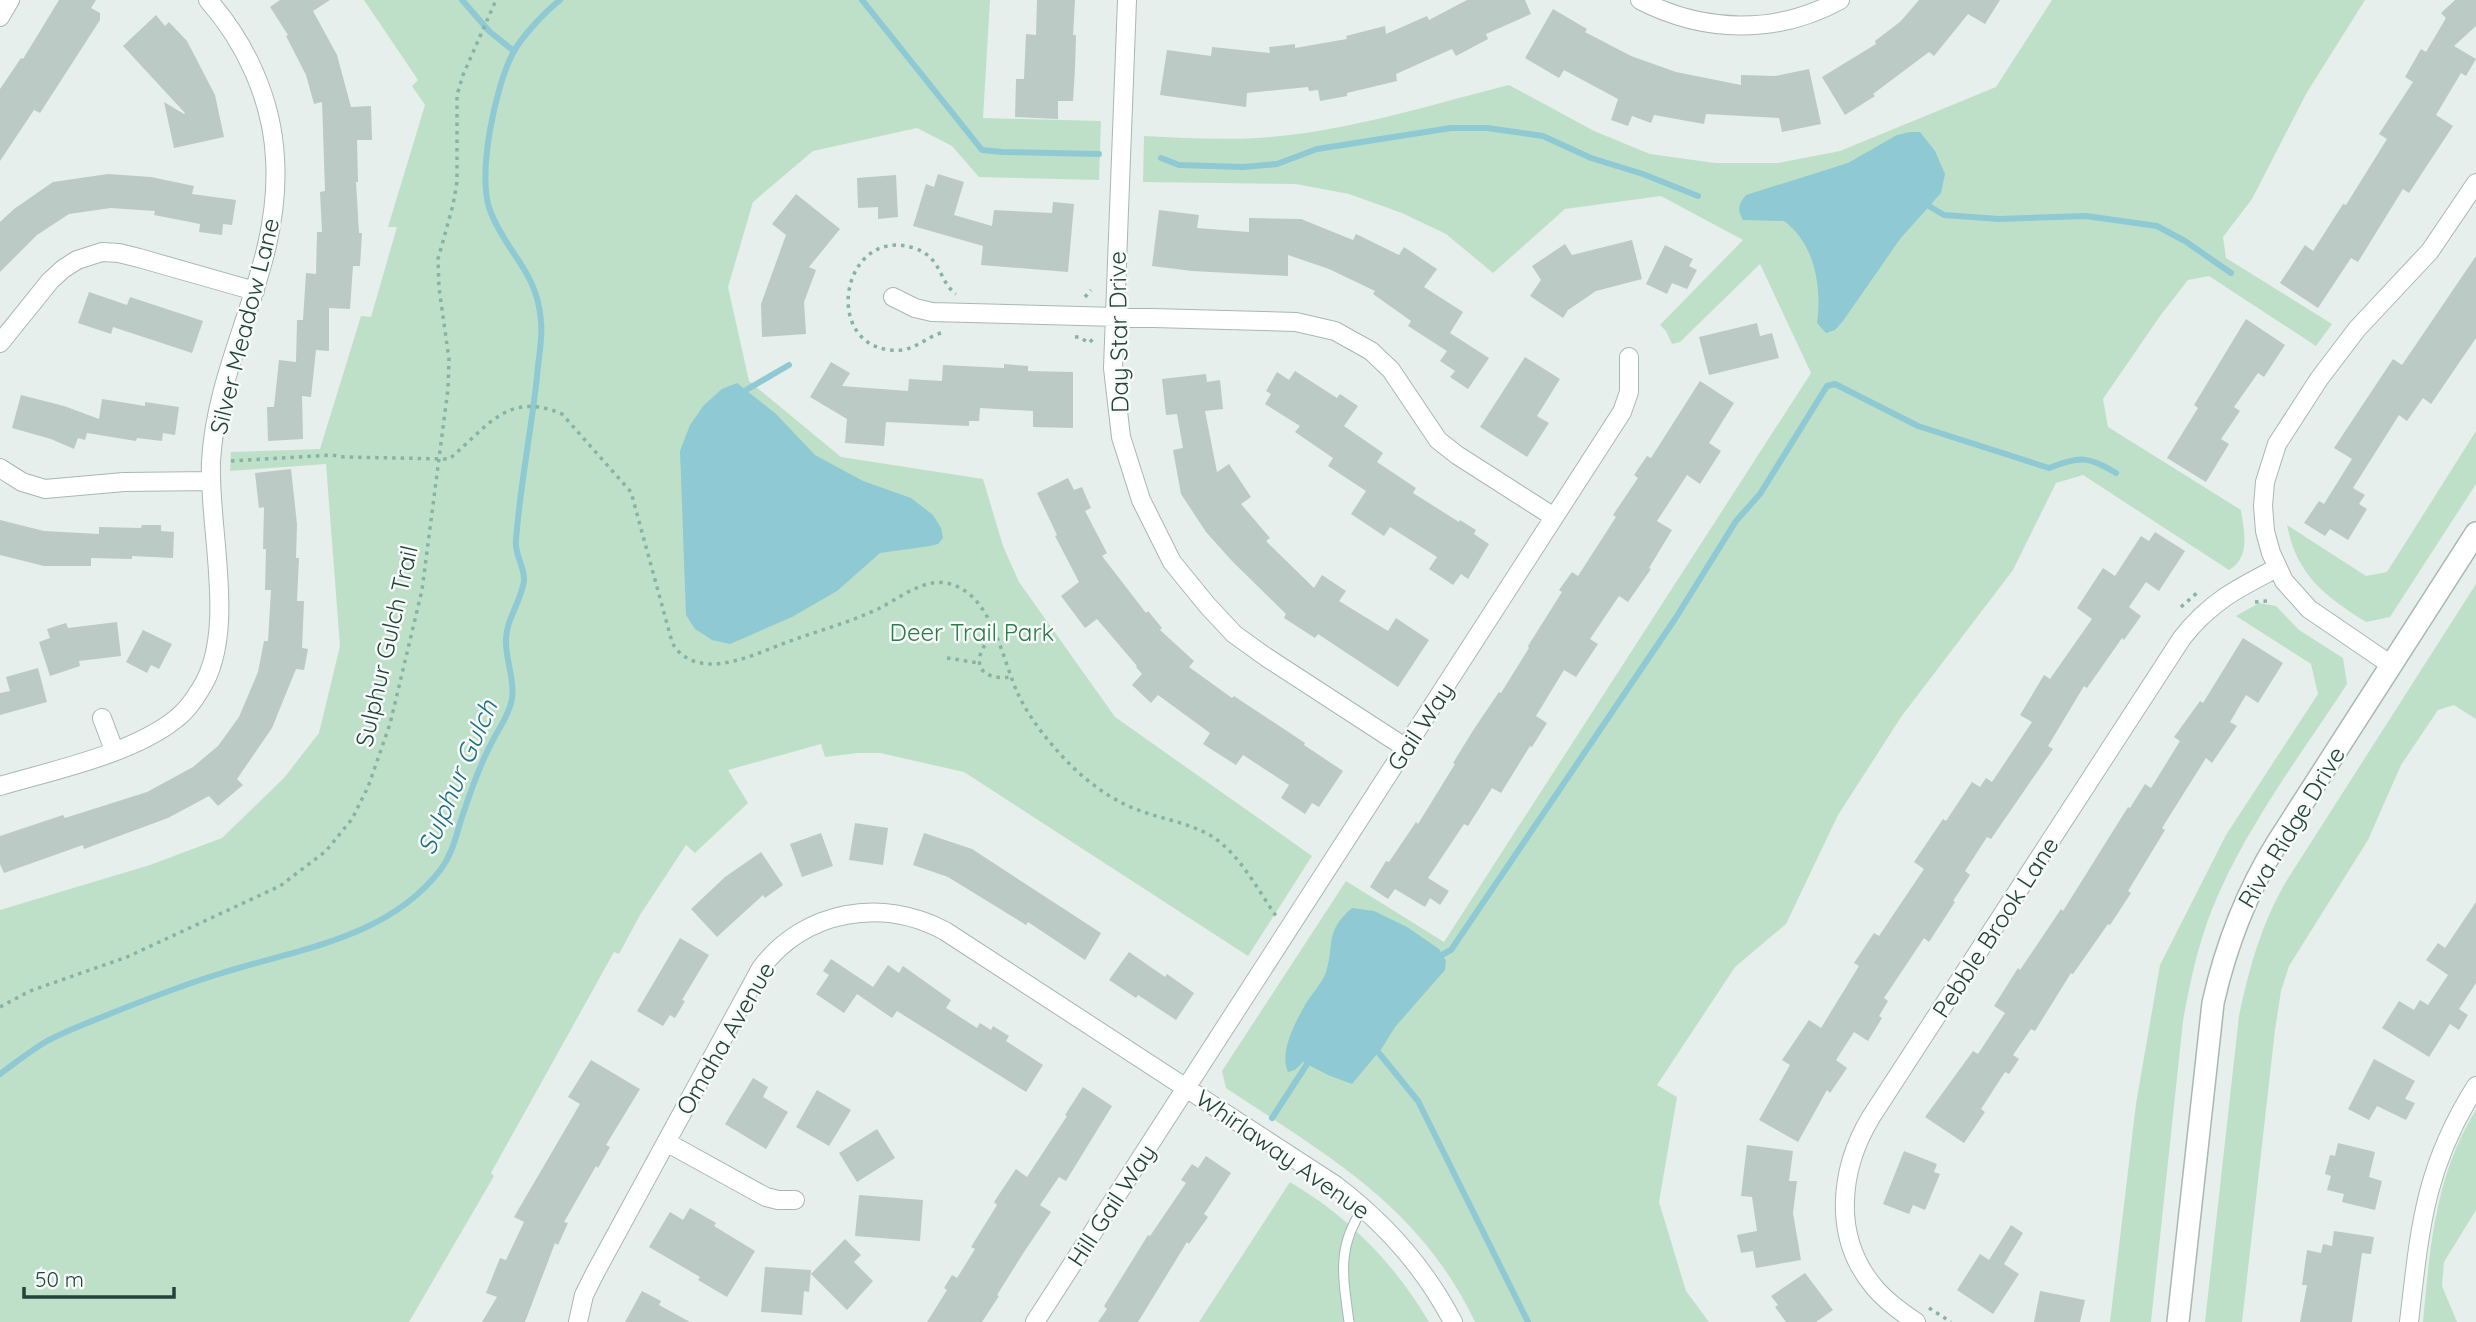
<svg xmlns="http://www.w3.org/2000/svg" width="2476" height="1322" font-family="Quicksand,sans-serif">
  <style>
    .green { fill: #bfe0c8 }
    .water { fill: #8ec9d4 }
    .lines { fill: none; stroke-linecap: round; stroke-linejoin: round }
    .stream { stroke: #8ec9d4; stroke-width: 6 }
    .building { fill: #bbcac4 }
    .service-casing { stroke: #a8b8b2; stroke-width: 11 }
    .minor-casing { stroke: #a8b8b2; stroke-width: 20 }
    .tertiary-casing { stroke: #a8b8b2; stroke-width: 24 }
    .path { stroke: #86b3a5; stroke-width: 3.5; stroke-dasharray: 3.5 5; stroke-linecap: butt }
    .service { stroke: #fff; stroke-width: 9 }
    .minor { stroke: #fff; stroke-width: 18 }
    .tertiary { stroke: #fff; stroke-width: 21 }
    .labels { text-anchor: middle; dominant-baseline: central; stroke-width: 5; stroke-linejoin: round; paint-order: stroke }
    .street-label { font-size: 24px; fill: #24423a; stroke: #f7fbf9 }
    .park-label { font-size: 24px; fill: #2d7a4b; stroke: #f7fbf9 }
    .water-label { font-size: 26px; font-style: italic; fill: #1c6f80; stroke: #f7fbf9 }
  </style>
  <rect width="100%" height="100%" fill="#e6efeb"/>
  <path class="green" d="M364,0H990L983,118L1101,121L1099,180L979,177L952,146L917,128L813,151L753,202L728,287L749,381L841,457L983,479L1003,546L1019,582L1115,717L1312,856L1248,956L964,772L880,753H858L825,757L821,744L728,770L748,803L695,853L686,845L640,915L619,954L614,952L491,1173L494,1176L409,1322H0V910L150,865L222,838L284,778L319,733L340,646L326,464L230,471L231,452L320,449L361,316L371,317L397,227H388L425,105L412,86L418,80Z
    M2052,0H2365L2306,94L2252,199L2223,237L2226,258L2332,324L2316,346L2209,276L2188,280L2160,316L2103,399L2108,427L2241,510C2244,532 2251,557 2229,570L2083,475L2056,483L2013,570L1901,717L1838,815L1786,924L1735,967L1657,1085L1677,1097L1659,1202L1686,1291L1709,1322H1475C1420,1206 1328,1156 1226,1088L1222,1071L1346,881L1444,942L1811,373L1760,264L1680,342L1672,344L1666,331L1660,325L1743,240L1661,196L1565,209L1493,273L1446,234L1402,213L1349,194L1296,184L1143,182L1144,136C1181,138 1219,140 1257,138C1342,133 1426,106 1509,85L1594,131L1650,154L1715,163H1778L1840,151L1996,87Z
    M2476,431V484L2390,617L2366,622C2325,596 2297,576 2287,525L2366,576L2387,572Z
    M2476,584V719L2454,705L2438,710L2401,765L2368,840L2289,966L2281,991L2275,1030L2242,1322H2205L2239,1016C2249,968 2262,922 2287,880Z
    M2259,603L2276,606L2299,630L2343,658L2347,684C2300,756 2246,827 2213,907C2198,944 2190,982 2183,1021L2151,1322H2110L2136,1104L2160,965L2226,835L2318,694L2311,664L2236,616Z
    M2476,1110V1210L2444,1262L2442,1286L2457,1322H2423C2430,1248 2435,1175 2476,1110Z
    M1290,1182C1349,1217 1394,1263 1429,1322H1199Z"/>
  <path class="water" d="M1910,132H1920L1935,151L1945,174L1941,193L1900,239L1843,321L1835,330L1826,333L1817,323C1822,287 1815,244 1784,221L1743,220C1737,210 1738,204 1746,195L1848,163L1897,135Z
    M737,383L776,414L815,455L863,481L911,498L933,515L941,528L943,538L938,544L930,546L880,553L837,591L792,617L730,644L712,640L695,629L686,615L680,451L690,425L704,405L722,389Z
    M1352,908L1374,911L1407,927L1439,949L1446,961L1445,970L1395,1027L1382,1048L1352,1084L1328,1075L1303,1062L1295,1070L1288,1072C1279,1052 1295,1023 1305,1005C1311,994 1322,984 1326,972C1335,944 1324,932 1352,908Z"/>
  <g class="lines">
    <path class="stream" d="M462,0L490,32L514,51
      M862,0L982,150L1002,152L1099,154
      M1161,158L1179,165L1243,167L1277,164L1317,149L1451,128H1487L1543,136L1591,158L1643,174L1698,196
      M1922,202L1944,215L1999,219L2086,216L2157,226L2185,241L2231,273
      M741,393L789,365
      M1436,958L1451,950L1675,619L1736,521L1760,494L1827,386L1835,384L1918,426L2049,468C2080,456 2088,456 2116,473
      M1374,1047L1418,1101L1528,1322
      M0,1074C15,1063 30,1051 47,1041C68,1030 90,1022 112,1013C147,999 183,985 219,974C297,949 388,939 441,869C453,853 456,835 462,817C470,793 479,766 491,744C498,729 509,716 512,699C515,679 506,662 506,642C505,621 521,602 524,581C525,567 514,554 516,540C520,486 531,432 537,377C538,359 543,339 541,321C537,271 508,255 491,213C476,177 495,87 513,53C522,36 545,12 560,0
      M1272,1118L1311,1058"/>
  </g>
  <path class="building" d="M59,0H96L91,8L100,13V20L40,113L34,110L0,161V89L21,58L23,59Z
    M280,0H330L313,11L337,55L351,107L371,106L372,140H357L358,182H356L359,233H362L360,266H353L350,309L329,308V351L316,350L311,397L302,396L303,439L268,441L267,407H274L279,360L296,362L297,320H303L306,273L316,274L317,232H322L320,192L325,191L322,102L314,104L306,75L286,36L288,35L270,7Z
    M1037,0H1075L1073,35H1076L1075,68L1073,101H1058V119L1015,117L1016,79H1024L1026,34L1036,35Z
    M1467,0H1525L1531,14L1486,34L1488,39L1456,56L1452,49L1396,74L1397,81L1347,93V96L1320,101L1318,90L1309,91L1308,87L1247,93L1246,107L1160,95L1167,50L1211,56L1212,47L1270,53L1269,47L1295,44V48L1347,39L1346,36L1385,26L1386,34L1427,16L1429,20Z
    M1919,0H2000L1985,24L1968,14L1934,56L1929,52L1873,94L1875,96L1845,115L1822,77L1876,44L1875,41L1901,21Z
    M2455,0H2476V26L2454,46L2476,59L2466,76L2461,73L2436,115L2453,126L2409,193L2403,189L2358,262L2351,258L2318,308L2280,283L2305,245L2313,251L2343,204L2346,205L2387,139L2379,134L2413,82L2405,77L2421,49L2426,52L2446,18L2441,13Z
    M1553,9L1587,29L1585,32L1631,56L1676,72L1741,85V75L1775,76L1809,69L1821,124L1782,132L1779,118L1706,114L1704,124L1654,115L1651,123L1632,116L1628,126L1611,120L1618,99L1564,70L1559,78L1525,58Z
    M156,15L165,26L169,22L187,41L215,95L224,137L174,148L164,102L184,114L185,113L123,46Z
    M108,174L151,177L194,186L192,194L236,200L232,225L223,224L222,235L199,232L200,224L154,215L155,211L111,208L69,214L37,235L0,272V222L14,209L53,182Z
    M938,174L964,182L954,215L992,226L994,210L1052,213L1053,202L1074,204L1068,272L981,265L983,246L913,226L926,184L934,187Z
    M896,175L898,217L878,219V207L858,208L857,178Z
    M796,194L840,229L809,267L816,270L804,302L806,334L762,337L761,304L786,235L772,224Z
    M1159,210L1199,215L1197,228L1249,232V218L1301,219L1353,240L1356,234L1399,255L1404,247L1437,269L1424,287L1463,312L1450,333L1489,358L1468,389L1450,377L1455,371L1440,361L1447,351L1408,326L1411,321L1373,294L1375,291L1329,269L1288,255V276L1192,271L1152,266Z
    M1632,240L1642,279L1596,291L1568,310L1563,318L1530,296L1541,280L1532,266L1565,244L1572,255Z
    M1665,245L1693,259L1689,266L1697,270L1687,289L1672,283L1667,294L1646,284Z
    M2476,256V338L2431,404L2423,398L2407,421L2399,415L2353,488L2365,495L2359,504L2367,509L2348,540L2330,529L2325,536L2304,523L2319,501L2324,504L2352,459L2334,448L2393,359L2402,365Z
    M89,292L127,305L130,297L203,321L192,353L113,327L111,334L78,323Z
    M2246,319L2285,345L2264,377L2258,373L2234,407L2240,411L2221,439L2229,444L2206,482L2167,458L2198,408L2194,405Z
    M1757,323L1760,336L1772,333L1779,358L1709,375L1699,337Z
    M1525,357L1560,379L1537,416L1549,423L1527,457L1480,427Z
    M831,362L850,373L842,386L908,391L909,379L942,381L943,365L1004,368V364L1028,366V371L1073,372V428L1033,427V411L980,408L979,421H969V426L886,422L884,446L845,443L847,419L810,397Z
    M1295,371L1337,398L1340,394L1358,406L1344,426L1383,453L1377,462L1416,488L1413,493L1459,522L1460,520L1476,530L1474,534L1489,544L1468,579L1461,574L1453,585L1429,569L1437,557L1390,527L1384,536L1351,514L1366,491L1328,466L1333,458L1295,432L1300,426L1265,404L1271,394L1266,391L1277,372L1289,380Z
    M1206,374L1207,382L1220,380L1223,409L1205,411L1217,472L1229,464L1251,497L1241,504L1270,538L1266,541L1314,588L1322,575L1346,591L1339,601L1388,631L1396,618L1429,640L1398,687L1318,634L1315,638L1284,618L1286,614L1232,561L1206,532L1181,494L1173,450L1183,448L1177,414L1166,415L1162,379Z
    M1700,381L1734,403L1709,443L1721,451L1700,484L1687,475L1657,521L1672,530L1649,568L1651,569L1628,602L1619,596L1590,639L1598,644L1576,677L1564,670L1536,716L1547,723L1532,747L1530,746L1501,793L1492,788L1468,826L1464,824L1428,878L1449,891L1440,905L1430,898L1425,907L1395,889L1388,899L1370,887L1386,861L1389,862L1416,822L1418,824L1455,764L1453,763L1474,729L1499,692L1501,693L1529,648L1528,646L1562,592L1559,590L1572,572L1578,576L1616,517L1613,515L1638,478L1634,475L1647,456L1651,458Z
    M21,395L64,406L99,419L102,399L145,406V402L179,407L175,435L163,433L162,441L137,438L136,441L87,433L85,440L78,438L74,449L51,439L12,428Z
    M291,469L297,524L296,558H299L297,601H304L302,648L308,649L304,670L296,669L272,728L237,779L243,785L218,806L209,796L168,818L84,849L83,845L4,873L0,864V836L63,815L65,818L147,792L193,767L218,746L239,717L258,672L264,641H268L271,590H265L266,549H263L264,507L259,508L255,473Z
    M1068,478L1074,490L1082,487L1091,508L1085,511L1107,553L1102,556L1146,613L1148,611L1162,628L1160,630L1194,661L1189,667L1232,698L1234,696L1305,743L1304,745L1343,771L1319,807L1312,803L1305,814L1281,798L1289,785L1243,755L1236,765L1203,744L1210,733L1158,695L1151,703L1132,685L1142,674L1136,667L1137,666L1097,619L1085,628L1061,596L1079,582L1055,536L1057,535L1037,493Z
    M0,520L44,531L99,534V527L141,528L142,525H161V531L174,532L173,558L132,556V559L91,558V566H44L0,555Z
    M2155,532L2185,551L2159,591L2146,582L2129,607L2141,616L2124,640L2122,638L2087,688L2084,686L2048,746L2053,749L1991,839L1987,837L1965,871L1970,875L1953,901L1955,902L1929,942L1924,938L1884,998L1888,1001L1879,1016L1882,1018L1868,1041L1854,1032L1836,1060L1847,1068L1830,1093L1827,1090L1798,1142L1759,1120L1790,1065L1782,1060L1809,1020L1821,1028L1859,966L1854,963L1874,933L1879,936L1924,869L1914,862L1943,819L1946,821L1972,782L1980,787L1986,778L1992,782L2032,722L2020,715L2044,675L2050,679L2092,619L2077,608L2103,568L2115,576L2141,536L2149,541Z
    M117,622L121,656L79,661L80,666L50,676L39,642L50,638L47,629L66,623L68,628Z
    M143,630L172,644L159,669L151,665L147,673L126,662Z
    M2243,638L2283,663L2258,703L2246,695L2230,722L2237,726L2212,763L2206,758L2162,828L2165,830L2128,891L2131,893L2110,925L2108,924L2073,974L2071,973L2035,1031L2031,1029L2013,1055L2019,1059L2009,1074L2005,1072L1981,1109L1985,1112L1964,1143L1925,1117L1973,1051L1978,1054L2005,1013L1994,1006L2018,968L2020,970L2061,909L2063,911L2128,807L2130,808L2145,784L2151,788L2180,741L2174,737L2200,701L2203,703Z
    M38,668L47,702L0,715V693L10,691L6,677Z
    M855,823L888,828L883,865L849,860Z
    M821,833L833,866L802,877L790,844Z
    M924,833L972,849L1101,933L1085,960L1028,922L1026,925L948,877L913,865Z
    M761,852L783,885L765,898L763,895L717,937L691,909L725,877Z
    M2476,902V983L2459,1009L2468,1015L2459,1030L2450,1024L2429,1057L2382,1028L2399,1001L2414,1010L2420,1000L2428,1005L2448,975L2426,960L2438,943L2445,948Z
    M680,938L709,955L682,1000L685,1001L675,1018L670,1015L663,1026L637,1011Z
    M1129,952L1165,977L1167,974L1194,993L1176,1020L1138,995L1136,998L1109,980Z
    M831,959L873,987L888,965L899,973L903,966L951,1000L946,1008L977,1028L980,1023L991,1030L993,1026L1009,1036L1006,1041L1043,1065L1026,1092L897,1011L892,1018L857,994L844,1013L816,994L829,975L823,971Z
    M2374,1059L2415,1081L2405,1099L2415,1103L2406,1120L2377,1106L2369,1120L2348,1109Z
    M591,1060L640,1089L606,1145L610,1147L598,1168L596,1166L564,1222L568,1223L558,1245L555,1243L525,1322H482L497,1297L486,1293L500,1258L506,1260L524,1222L514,1217L580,1104L568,1097Z
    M753,1078L768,1087L763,1097L788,1112L766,1149L725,1124Z
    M1083,1087L1112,1106L1066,1181L1059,1177L1040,1205L1051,1212L1024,1252L997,1295L999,1296L982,1322H927L947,1290L944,1288L952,1275L957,1278L975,1249L971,1247L997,1205L994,1202L1016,1169L1027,1177L1067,1116L1065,1115Z
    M817,1090L851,1110L829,1146L796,1127Z
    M877,1129L895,1158L857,1182L839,1153Z
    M2338,1143L2375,1152L2369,1177L2382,1181L2375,1210L2342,1202L2344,1194L2327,1190L2331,1176L2325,1174L2330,1155L2335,1156Z
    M1747,1145L1793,1151L1789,1181H1797L1793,1213L1801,1260L1756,1268L1753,1251L1741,1253L1737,1235L1757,1231L1752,1197L1741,1196Z
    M1904,1151L1937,1164L1934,1172L1940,1174L1925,1210L1913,1205L1909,1214L1883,1204Z
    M1206,1156L1231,1173L1204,1214L1208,1217L1189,1244L1187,1242L1138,1322H1098L1107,1309L1104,1306L1148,1235L1150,1236L1186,1183L1181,1180L1192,1164L1198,1168Z
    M859,1195L923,1200L920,1241L855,1236Z
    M690,1208L716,1223L714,1226L755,1251L727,1297L698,1280L700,1277L649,1247L670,1212L683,1220Z
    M2011,1225L2023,1233L2004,1264L2019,1274L1993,1314L1957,1290L1980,1254L1989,1260Z
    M2334,1231L2374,1237L2371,1254L2362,1253L2352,1322H2300L2307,1285H2302L2307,1250L2321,1253L2323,1244L2332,1246Z
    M845,1239L861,1255L854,1262L873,1281L847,1310L811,1274Z
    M765,1267L811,1270L809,1292L804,1291L802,1315L761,1312Z
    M1805,1273L1833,1310L1816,1322H1786L1775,1307L1778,1305L1771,1296Z
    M642,1291L661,1301L659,1305L690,1322H625Z
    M2040,1291L2085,1300L2080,1322H2034Z"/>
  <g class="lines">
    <defs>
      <path id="service" d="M1349,1322C1343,1277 1336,1246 1364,1207"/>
      <path id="minor" d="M1127,0L1113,368L1121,437L1141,500L1172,562L1207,605L1234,634L1266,657L1406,748
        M1640,0C1704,33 1776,35 1840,0
        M0,17L10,0
        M893,297L915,308L932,312L1296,322L1335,331L1371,351L1391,370L1438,440L1457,455L1554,517
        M0,343L50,281L63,269L77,260L102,252L119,253L139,258L255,291
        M0,468L22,482L45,489L124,482L211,481
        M2391,665L2309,609L2284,581L2271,553L2265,531L2263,506L2265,482L2277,444L2319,379L2357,329L2430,251L2476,183
        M102,718L114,750
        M0,786C54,770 133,754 177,718C186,711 194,700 200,690C238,633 208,528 211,461C217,355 282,268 275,158C272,100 246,43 208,0
        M666,1142L766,1197L778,1200H795
        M578,1322L584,1295L595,1273L761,968C805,910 882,897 945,931L1335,1185C1385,1223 1424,1266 1453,1322
        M1035,1322L1622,412L1629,392V357
        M1916,1322C1901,1312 1886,1301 1875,1288C1832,1238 1839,1170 1871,1117L2182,638C2210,602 2238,588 2277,568
        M2409,1322C2420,1228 2424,1168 2476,1086"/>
      <path id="tertiary" d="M2178,1322L2213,1003C2226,945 2246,893 2277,843L2476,533"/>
    </defs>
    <use href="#service" class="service-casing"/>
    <use href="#minor" class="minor-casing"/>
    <use href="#tertiary" class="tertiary-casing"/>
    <path class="path" d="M1085,297L1091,290
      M941,333C927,337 917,348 902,350C819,356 839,224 914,248C943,258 938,281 956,294
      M1075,337H1079L1089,343L1093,339
      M231,461L332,455L344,457L449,459C487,428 507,390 562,414L631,492L672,642C679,657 695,664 711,664C739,664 767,649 793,640C821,630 850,622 878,609C898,599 922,579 946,583C992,591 1002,660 1018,694C1027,713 1040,731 1054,747C1075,772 1102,795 1133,808C1159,819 1189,822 1213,837C1240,855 1258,890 1276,916
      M2255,602L2268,601
      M2181,607L2199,591
      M994,631C990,638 982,647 980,656C976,676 996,679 1011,677
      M947,658L979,663
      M0,1007L30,991L127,957L280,886L326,851L352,819L368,787L390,724L422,590L448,389L449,359L439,288L438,259L453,205L457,182V95L463,75L496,0
      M1929,1308L1951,1322"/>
    <use href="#service" class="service"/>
    <use href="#minor" class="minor"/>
    <use href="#tertiary" class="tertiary"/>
  </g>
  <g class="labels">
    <g class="street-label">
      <text transform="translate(244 326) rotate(-76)">Silver Meadow Lane</text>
      <text transform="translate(1118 332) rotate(-91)">Day Star Drive</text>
      <text transform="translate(386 646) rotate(-77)">Sulphur Gulch Trail</text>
      <text transform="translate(1420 726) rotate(-57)">Gail Way</text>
      <text transform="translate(2291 827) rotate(-59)">Riva Ridge Drive</text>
      <text transform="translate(1995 927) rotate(-57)">Pebble Brook Lane</text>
      <text transform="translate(725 1038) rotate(-60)">Omaha Avenue</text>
      <text transform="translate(1283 1154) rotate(35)">Whirlaway Avenue</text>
      <text transform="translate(1111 1205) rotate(-57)">Hill Gail Way</text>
    </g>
    <g class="park-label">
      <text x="972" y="632">Deer Trail Park</text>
    </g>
    <g class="water-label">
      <text transform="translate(457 777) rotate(-67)">Sulphur Gulch</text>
    </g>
  </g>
  <path d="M24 1287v10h150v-10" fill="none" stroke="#24423a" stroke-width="3.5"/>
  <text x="35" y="1287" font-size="21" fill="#24423a" stroke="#f7fbf9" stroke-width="5" paint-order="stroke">50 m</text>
</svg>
